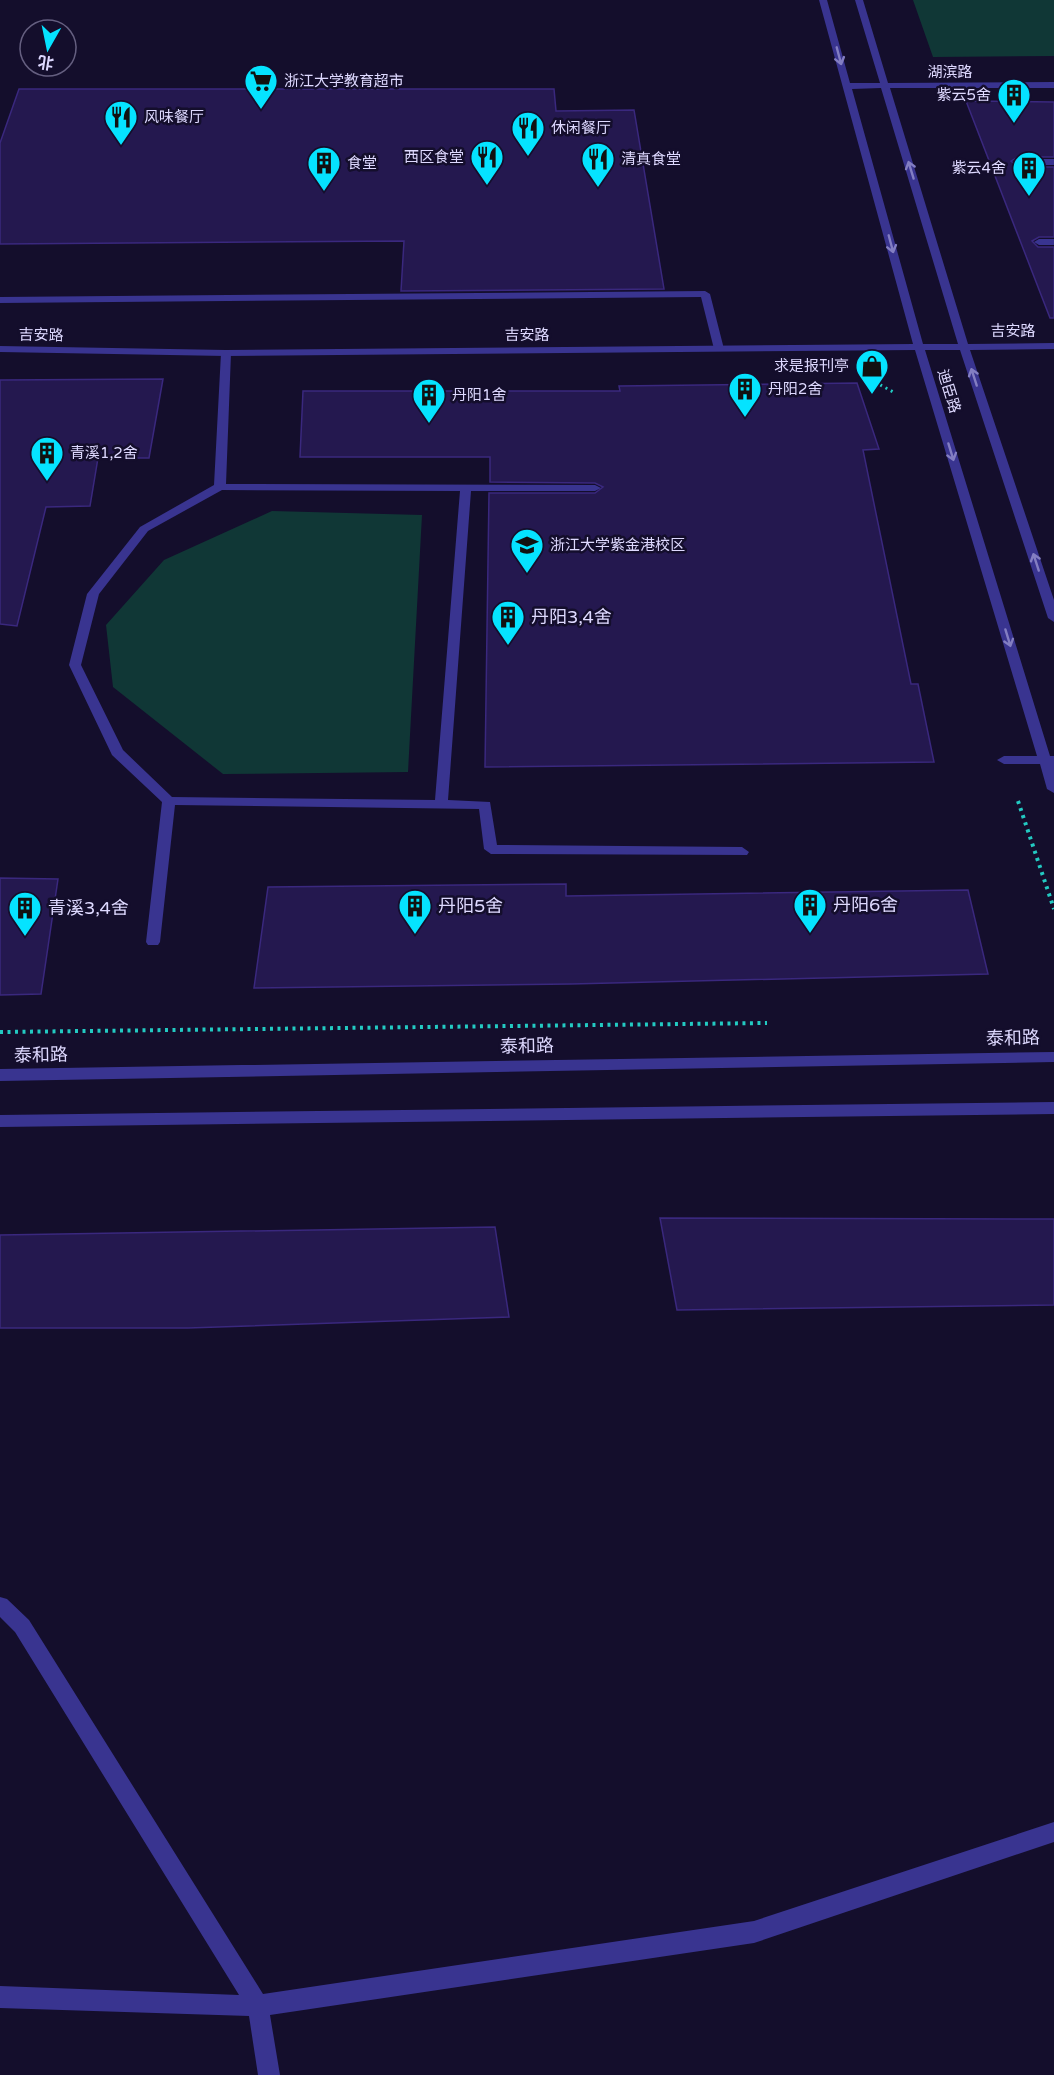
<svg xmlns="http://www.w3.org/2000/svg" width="1054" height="2075" font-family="'Varela Round','Noto Sans SC',sans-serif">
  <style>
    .green { fill: #103736 }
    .building { fill: #24184f; stroke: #3a287e; stroke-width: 1.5 }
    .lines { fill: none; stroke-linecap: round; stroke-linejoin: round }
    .path-far1 { stroke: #23cac2; stroke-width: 3; stroke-dasharray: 2 4; stroke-linecap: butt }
    .path { stroke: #23cac2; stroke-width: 4; stroke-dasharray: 3 4.5; stroke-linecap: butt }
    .lane { fill: #393490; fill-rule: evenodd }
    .street { fill: #393490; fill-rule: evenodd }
    .oneway { stroke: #837ec2 }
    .labels { text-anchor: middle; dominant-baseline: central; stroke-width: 5; stroke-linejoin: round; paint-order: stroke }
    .far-street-label { font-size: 15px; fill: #ded9ff; stroke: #140e2c }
    .far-poi-label { font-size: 15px; fill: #ded9ff; stroke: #140e2c; text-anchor: start }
    .poi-label { font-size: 18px; fill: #ded9ff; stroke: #140e2c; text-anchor: start }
    .street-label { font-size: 18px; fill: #ded9ff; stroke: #140e2c }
  </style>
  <rect width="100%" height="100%" fill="#140e2c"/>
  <path class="green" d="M913,0H1054V56L933,57Z
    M272,511L422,515L408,772L223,774L113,687L106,625L164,560Z"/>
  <path class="building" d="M19,89H554L556,111L634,110L664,289L401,291L404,241L0,244V143Z
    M966,101L1054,102V157H1018L1011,161L1018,167H1054V237H1039L1032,241L1038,247H1054V318H1050Z
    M163,379L149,458H98L90,506L46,507L17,626L0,624V380Z
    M857,383L879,449L863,450L911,684H918L934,762L485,767L489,493H595L603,487L595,483L490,482V457H300L303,391H620L619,386Z
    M0,878L58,879L41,994L0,995Z
    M566,884V896L968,890L988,974L571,984L254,988L268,887Z
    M660,1218L1054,1219V1305L677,1310Z
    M495,1227L509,1317L188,1328H0V1235Z"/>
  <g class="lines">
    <path class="path-far1" d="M875,382L895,393"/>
    <path class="path" d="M1018,801L1054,909
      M0,1032L767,1023"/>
    <path class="lane" d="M1054,159V165H1018L1013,162L1018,159Z
      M1054,239V245H1039L1034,242L1039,239Z
      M705,291L710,294L724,349L723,351L714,349L701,297L0,303V297Z
      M226,350L231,353L226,484L595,485L601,488L595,491H471L448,800L490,802L497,845L742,847L749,852L747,855L491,854L484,849L479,809L175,805L160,942L158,945H148L146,942L162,802L112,755L69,665L87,594L140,527L214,485L221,353ZM222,490L460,491L435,800L172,797L123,750L81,665L99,594L148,531Z
      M0,1597L7,1599L29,1620L263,1994L754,1921L1054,1822V1842L754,1943L270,2015L280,2075H258L249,2016L0,2008V1986L239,1995L15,1632L0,1617Z"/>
    <path class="street" d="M819,0H827L850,83H880L855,0H863L888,83L1054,82V88H890L968,344L1054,343V349L970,350L1054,600V622L1048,618L960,350H925L1050,756H1054V793L1047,789L1040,764H1004L997,760L1004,756H1037L915,350L226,356L0,352V346L226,350L913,344ZM881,88L958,344H923L852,89Z
      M1054,1052V1062L0,1081V1069Z
      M1054,1102V1114L0,1127V1115Z"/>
  </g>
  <defs><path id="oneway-shaft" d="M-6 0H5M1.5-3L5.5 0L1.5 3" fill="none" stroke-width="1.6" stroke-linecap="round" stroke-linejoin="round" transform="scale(1.5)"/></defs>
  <g class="oneway">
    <use href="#oneway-shaft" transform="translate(839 56) rotate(75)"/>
    <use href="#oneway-shaft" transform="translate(911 170) rotate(-107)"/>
    <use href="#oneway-shaft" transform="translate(891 244) rotate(75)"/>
    <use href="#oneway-shaft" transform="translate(974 377) rotate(-108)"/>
    <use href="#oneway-shaft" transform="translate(951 452) rotate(73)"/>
    <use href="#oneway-shaft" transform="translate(1036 562) rotate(-108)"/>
    <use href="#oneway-shaft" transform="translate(1008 638) rotate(73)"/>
  </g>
  <defs>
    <symbol id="supermarket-pin" viewBox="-11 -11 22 30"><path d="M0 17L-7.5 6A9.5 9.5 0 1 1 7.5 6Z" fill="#05e3ff" stroke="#140e2c"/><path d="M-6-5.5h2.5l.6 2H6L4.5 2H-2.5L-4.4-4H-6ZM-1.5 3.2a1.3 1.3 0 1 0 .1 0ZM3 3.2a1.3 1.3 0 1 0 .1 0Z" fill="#111"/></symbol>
    <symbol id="building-pin" viewBox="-11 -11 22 30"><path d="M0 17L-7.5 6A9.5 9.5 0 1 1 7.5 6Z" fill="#05e3ff" stroke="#140e2c"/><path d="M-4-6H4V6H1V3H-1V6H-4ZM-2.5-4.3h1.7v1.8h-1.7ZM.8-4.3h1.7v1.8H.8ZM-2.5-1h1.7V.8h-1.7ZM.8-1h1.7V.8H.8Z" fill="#111"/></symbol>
    <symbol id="restaurant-pin" viewBox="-11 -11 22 30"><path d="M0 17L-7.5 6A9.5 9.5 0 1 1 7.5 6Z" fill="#05e3ff" stroke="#140e2c"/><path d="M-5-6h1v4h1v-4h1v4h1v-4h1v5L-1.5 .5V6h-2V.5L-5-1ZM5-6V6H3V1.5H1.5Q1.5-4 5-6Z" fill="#111"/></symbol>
    <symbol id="shop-pin" viewBox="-11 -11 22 30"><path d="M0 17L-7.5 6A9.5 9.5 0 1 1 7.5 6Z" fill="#05e3ff" stroke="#140e2c"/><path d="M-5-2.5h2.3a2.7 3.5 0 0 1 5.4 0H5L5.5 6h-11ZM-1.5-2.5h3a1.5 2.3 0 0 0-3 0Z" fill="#111"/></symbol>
    <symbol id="university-pin" viewBox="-11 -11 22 30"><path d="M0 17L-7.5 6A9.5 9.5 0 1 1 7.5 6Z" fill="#05e3ff" stroke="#140e2c"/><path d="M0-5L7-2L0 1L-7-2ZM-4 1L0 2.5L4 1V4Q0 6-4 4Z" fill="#111"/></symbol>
  </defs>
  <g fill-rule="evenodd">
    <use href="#supermarket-pin" x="242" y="62" width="38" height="52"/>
    <use href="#building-pin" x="995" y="76" width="38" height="52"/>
    <use href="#restaurant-pin" x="102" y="98" width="38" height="52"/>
    <use href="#restaurant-pin" x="509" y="109" width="38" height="52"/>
    <use href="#restaurant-pin" x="468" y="138" width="38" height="52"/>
    <use href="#restaurant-pin" x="579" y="140" width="38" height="52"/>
    <use href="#building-pin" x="305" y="144" width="38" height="52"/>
    <use href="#building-pin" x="1010" y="149" width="38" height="52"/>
    <use href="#shop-pin" x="853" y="347" width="38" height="52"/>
    <use href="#building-pin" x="726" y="370" width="38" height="52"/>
    <use href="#building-pin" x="410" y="376" width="38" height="52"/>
    <use href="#building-pin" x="28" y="434" width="38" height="52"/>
    <use href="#university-pin" x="508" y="526" width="38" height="52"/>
    <use href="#building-pin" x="489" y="598" width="38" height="52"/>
    <use href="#building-pin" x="791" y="886" width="38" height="52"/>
    <use href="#building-pin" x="396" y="887" width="38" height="52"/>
    <use href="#building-pin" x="6" y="889" width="38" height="52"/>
  </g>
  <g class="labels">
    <g class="far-street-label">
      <text x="950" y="72">湖滨路</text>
      <text x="1013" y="331">吉安路</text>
      <text transform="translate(41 335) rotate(1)">吉安路</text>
      <text x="527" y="335">吉安路</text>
      <text transform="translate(949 391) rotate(73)">迪臣路</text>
    </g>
    <g class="far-poi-label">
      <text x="284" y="81">浙江大学教育超市</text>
      <text x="991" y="95" text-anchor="end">紫云5舍</text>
      <text x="144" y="117">风味餐厅</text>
      <text x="551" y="128">休闲餐厅</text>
      <text x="464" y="157" text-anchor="end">西区食堂</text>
      <text x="621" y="159">清真食堂</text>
      <text x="347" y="163">食堂</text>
      <text x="1006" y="168" text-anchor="end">紫云4舍</text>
      <text x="849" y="366" text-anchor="end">求是报刊亭</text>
      <text x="768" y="389">丹阳2舍</text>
      <text x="452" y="395">丹阳1舍</text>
      <text x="70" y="453">青溪1,2舍</text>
      <text x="550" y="545">浙江大学紫金港校区</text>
    </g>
    <g class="poi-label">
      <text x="531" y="617">丹阳3,4舍</text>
      <text x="833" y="905">丹阳6舍</text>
      <text x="438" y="906">丹阳5舍</text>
      <text x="48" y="908">青溪3,4舍</text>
    </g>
    <g class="street-label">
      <text transform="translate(1013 1038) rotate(-1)">泰和路</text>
      <text transform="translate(527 1046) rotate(-1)">泰和路</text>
      <text transform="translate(41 1055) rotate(-1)">泰和路</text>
    </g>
  </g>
  <g transform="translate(48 48) rotate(189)"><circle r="28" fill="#140e2c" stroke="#655f80" stroke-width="1.5"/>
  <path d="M0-4.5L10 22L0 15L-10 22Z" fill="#05e3ff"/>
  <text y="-9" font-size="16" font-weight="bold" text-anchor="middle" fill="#ded9ff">北</text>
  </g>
</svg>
